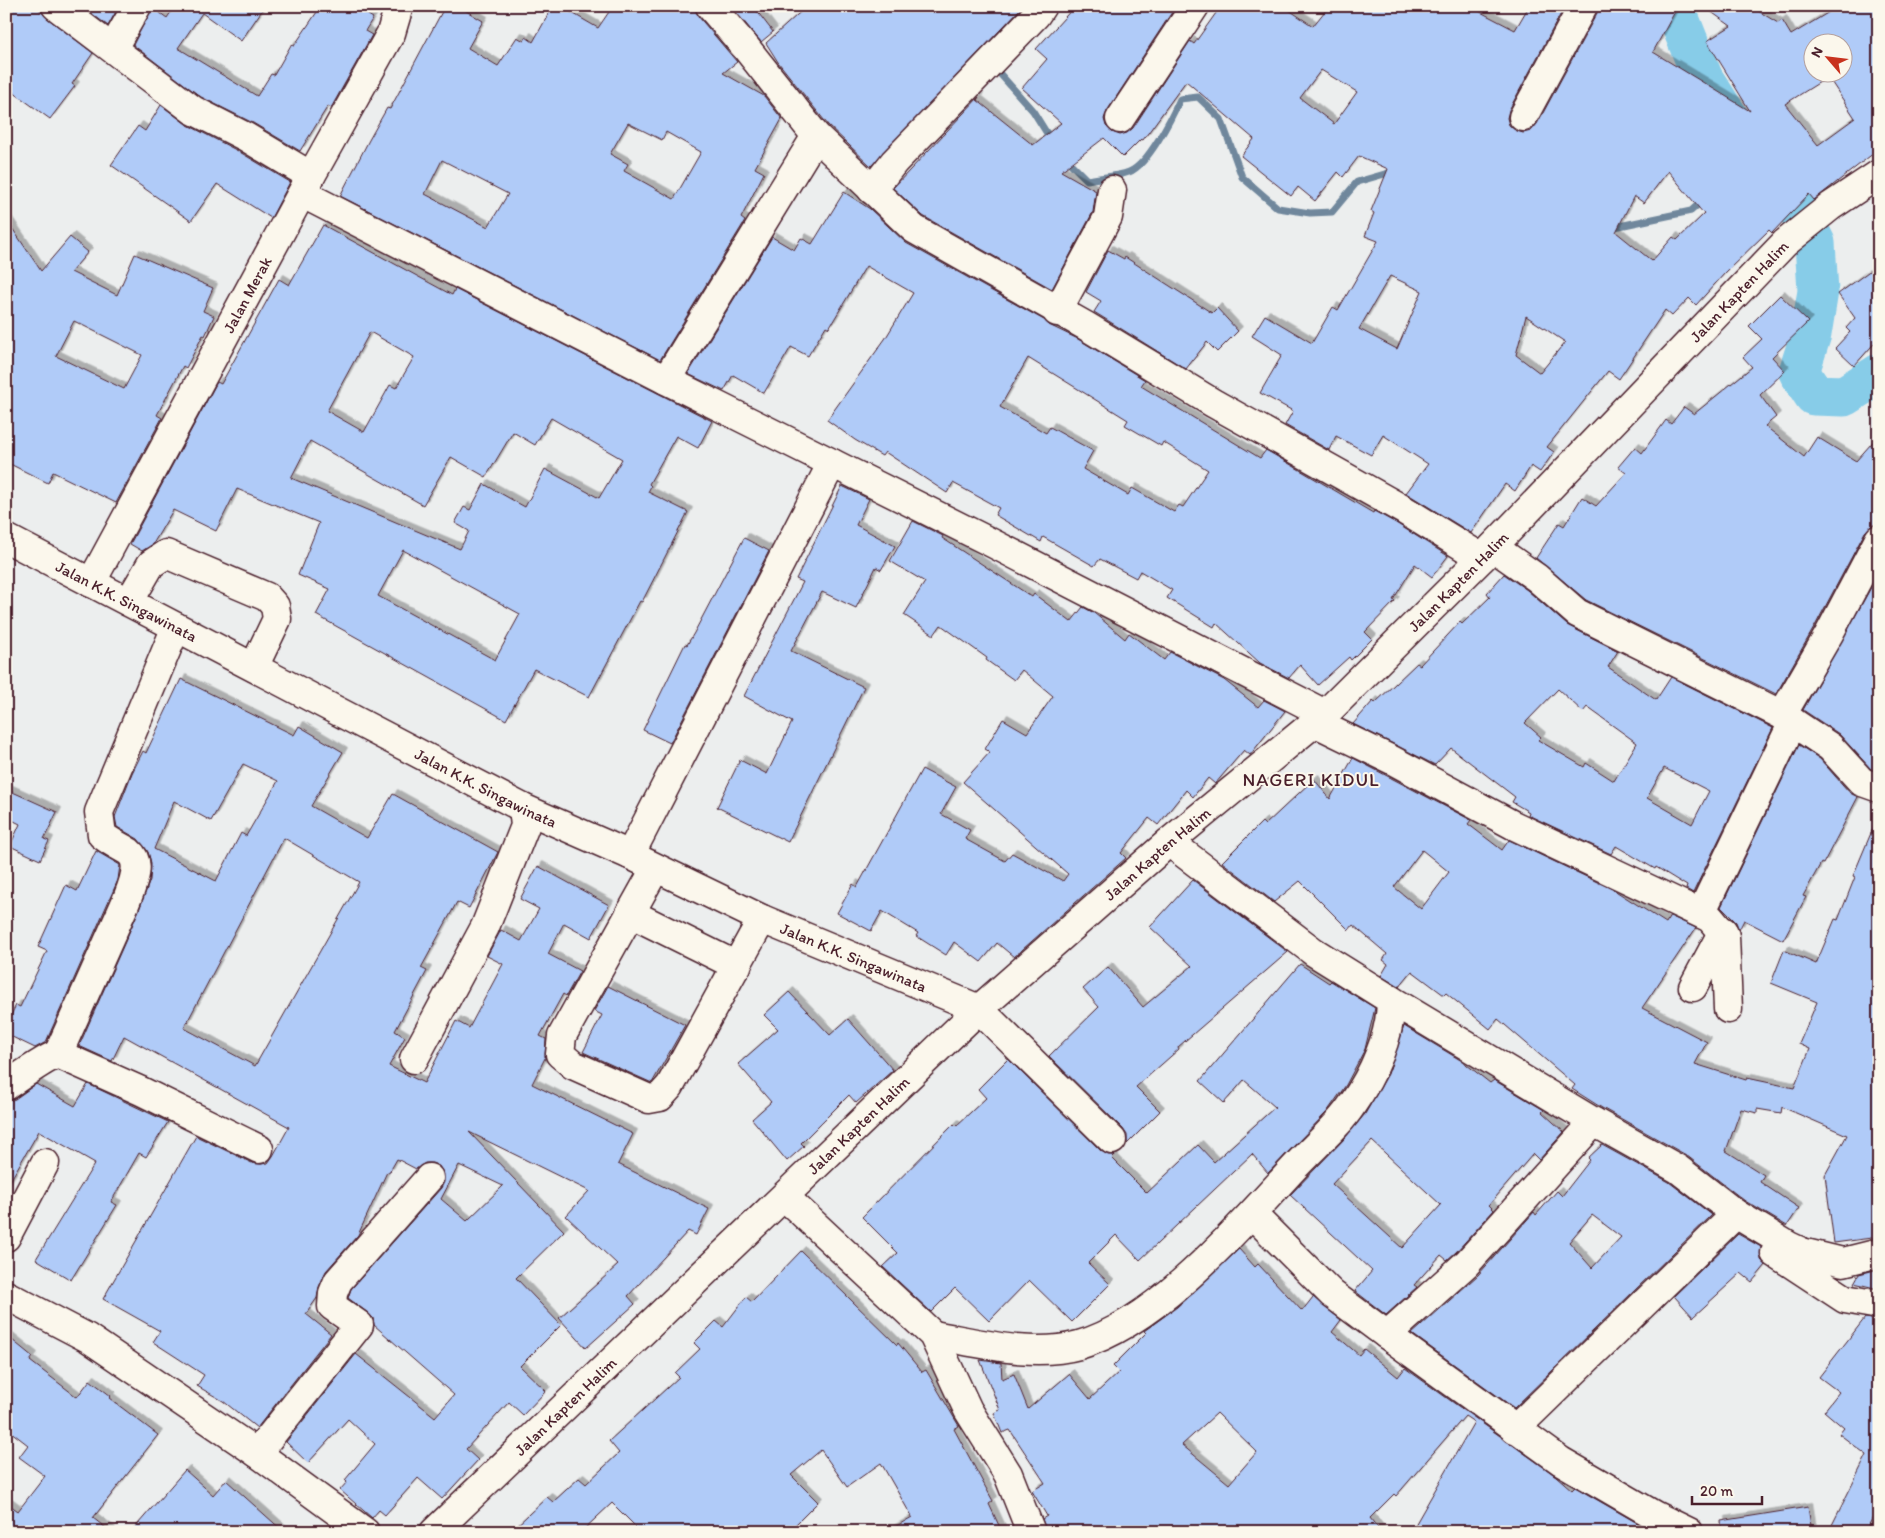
<svg xmlns="http://www.w3.org/2000/svg" width="1885" height="1538" font-family="Itim,sans-serif">
  <style>
    .lines { fill: none; stroke-linecap: round; stroke-linejoin: round }
    .stream { stroke: #6f879c; stroke-width: 7 }
    .river { stroke: #87cce8; stroke-width: 41 }
    .building { fill: #b0cbf8; stroke: #4a1f2b; fill-rule: evenodd; filter: url(#shadow) }
    .minor-casing { stroke: #4a1f2b; stroke-width: 31 }
    .major-casing { stroke: #4a1f2b; stroke-width: 31 }
    .minor { stroke: #fbf7ec; stroke-width: 28 }
    .major { stroke: #fbf7ec; stroke-width: 28 }
    .labels { text-anchor: middle; dominant-baseline: central; stroke-width: 4; stroke-linejoin: round; paint-order: stroke }
    .street-label { font-size: 16px; fill: #4a1f2b; stroke: #fbf7ec }
    .quarter-label { font-size: 19px; letter-spacing: 1px; fill: #4a1f2b; stroke: #fbf7ec }
  </style>
  <defs>
    <filter id="shadow"><feDropShadow dx="4.5" dy="-4.5" stdDeviation="0" flood-color="#0004"/></filter>
  </defs>
  <rect width="100%" height="100%" fill="#eceeee"/>
  <filter id="ink" filterUnits="userSpaceOnUse"><feTurbulence type="fractalNoise" baseFrequency=".02" numOctaves="2"/><feDisplacementMap in="SourceGraphic" scale="10" xChannelSelector="R" yChannelSelector="G"/><feConvolveMatrix kernelMatrix="1 2 1 2 8 2 1 2 1" color-interpolation-filters="sRGB"/></filter>
  <g filter="url(#ink)">
    <g class="lines">
      <path class="stream" d="M993,66L1033,111L1051,140
        M1065,158L1087,180C1100,177 1116,177 1129,172C1148,165 1172,117 1180,99L1198,97L1221,119L1242,177L1278,208L1310,213L1332,212L1357,182L1395,171
        M1610,228L1691,211L1703,200"/>
      <path class="river" d="M1674,6L1703,79L1753,156L1785,182L1815,243L1818,291L1811,334L1799,372L1814,395L1844,396L1879,374"/>
    </g>
    <path class="building" d="M6,6H36L47,18L93,53L72,84L75,86L50,119L6,87Z
      M82,6H119L108,26Z
      M175,6H265L241,41L202,13L178,48L257,96L271,74L274,75L291,45L294,46L321,6H354L373,18L365,31L372,35L331,108L328,106L300,151L253,123L201,97L133,45L152,7L167,18Z
      M445,6H458L483,21L468,48L498,66L517,37L524,41L526,37L533,42L553,6H560L598,28L613,6H695L698,16L737,62L723,73L764,96L782,119L755,168L764,173L741,218L745,221L660,360L340,196L369,140L387,108L390,109ZM628,123L662,140L666,132L701,152L674,199L624,171L628,164L610,154ZM442,160L508,194L488,227L425,194Z
      M731,6H753L773,32L761,42Z
      M807,6H1023L871,166L828,125L778,62L766,43Z
      M1075,6H1176L1107,111L1104,119L1106,126L1112,132L1120,135L1127,133L1133,128L1190,41L1194,44L1221,6H1283L1313,26L1329,6H1469L1515,30L1529,6H1565L1509,110L1507,118L1509,125L1515,130L1523,133L1531,131L1537,124L1597,13L1599,6H1678L1653,52L1750,111L1707,41L1731,26L1703,6H1750L1778,23L1782,20L1791,35L1839,6H1879V149L1814,200L1809,194L1772,233L1769,230L1725,273L1696,305L1689,298L1672,316L1665,310L1619,379L1608,371L1547,447L1554,452L1540,472L1531,466L1515,491L1505,484L1471,533L1406,493L1428,464L1383,435L1371,455L1336,436L1329,450L1285,425L1293,411L1260,393L1282,355L1252,336L1265,315L1312,343L1333,307L1338,310L1378,241L1365,236L1374,213L1371,211L1388,169L1359,156L1343,177L1338,172L1315,201L1298,187L1291,196L1241,156L1254,139L1186,81L1143,140L1141,139L1123,157L1104,138L1061,171L1096,191L1093,212L1052,289L923,216L893,188L979,97L977,100L1033,145L1061,123L1022,88L1047,59L1036,49ZM1812,42H1842V72H1812ZM1321,70L1357,92L1334,124L1300,98ZM1828,77L1855,118L1818,145L1785,104ZM1668,171L1704,214L1677,240L1673,237L1652,261L1616,232L1634,196L1644,203ZM1390,276L1422,291L1397,349L1359,329ZM1526,316L1565,342L1540,373L1516,355Z
      M161,105L186,124L238,151L290,182L271,218L217,184L191,221L111,165L138,126L145,131Z
      M844,192L870,209L906,243L1044,320L1049,325L1078,339L1145,380L1141,386L1260,458L1266,450L1373,513L1374,511L1396,523L1448,556L1432,577L1415,564L1393,600L1395,601L1365,632L1372,639L1351,660L1349,657L1318,685L1300,665L1289,678L1260,663L1216,623L1214,627L1167,598L1172,590L1140,571L1136,578L1100,559L1094,566L1043,537L1041,542L995,515L999,508L953,483L947,493L885,452L882,456L855,440L827,420L885,339L913,293L866,266L829,328L826,326L808,356L791,347L764,393L733,375L724,391L688,374L772,237L794,250L801,238L812,244ZM1028,358L1128,420L1125,425L1161,446L1163,442L1208,470L1183,507L1179,505L1174,512L1132,488L1128,495L1083,469L1093,451L1050,427L1046,433L1000,407Z
      M6,219L41,271L70,237L88,252L71,272L117,295L135,254L213,288L203,311L214,316L205,336L203,335L186,368L183,366L157,415L162,418L116,503L53,472L48,483L6,462ZM74,321L142,355L124,389L56,356Z
      M323,225L452,295L455,289L712,421L698,448L676,436L649,484L651,486L648,492L688,512L642,602L640,601L589,697L534,669L506,720L316,615L330,589L298,575L319,523L237,489L216,531L173,510L153,544L142,551L130,544L217,382L221,384L279,279L289,285ZM370,332L414,357L396,388L390,385L364,432L327,411ZM551,418L622,459L599,498L545,469L525,507L484,484L470,510L464,507L455,523L469,531L460,549L291,478L310,441L423,505L451,457L486,477L513,432L535,445ZM403,550L520,614L495,660L378,596Z
      M1108,250L1124,259L1125,257L1212,313L1217,308L1238,331L1217,352L1207,342L1186,369L1094,312L1101,301L1086,292Z
      M1879,264V338L1854,366L1835,348L1850,332L1846,328L1855,318L1838,294Z
      M1780,295L1808,322L1772,357L1785,371L1760,395L1776,417L1765,426L1804,457L1817,437L1856,461L1879,435V523L1871,526L1865,532L1815,626L1776,694L1586,600L1536,558L1559,523L1564,526L1582,497L1596,506L1626,473L1618,467L1635,447L1642,453L1666,420L1671,424L1684,407L1694,414L1752,367L1743,357L1762,339L1749,326Z
      M842,486L869,499L856,525L895,546L881,570L876,567L856,608L822,592L791,651L864,687L788,842L717,807L740,760L767,774L792,722L744,696L803,582L796,579Z
      M913,521L943,536L942,538L1032,597L1034,594L1071,622L1083,607L1094,613L1125,639L1129,633L1164,660L1170,652L1224,680L1258,707L1264,700L1285,711L1250,755L1244,750L1215,784L1208,778L1193,797L1186,790L1158,825L1149,818L1121,853L1126,858L1014,957L997,943L981,962L954,942L946,955L916,936L918,933L882,911L871,931L837,913L853,884L857,887L922,769L956,787L941,814L970,830L965,839L1005,861L1012,853L1063,881L1068,874L963,782L990,752L985,749L1003,719L1027,733L1053,696L1022,670L1014,680L986,660L987,658L941,625L934,635L904,615L925,582L890,561Z
      M744,538L769,551L670,743L643,730L685,644L687,645L694,633Z
      M1879,573V678L1871,691L1879,697V771L1871,769L1839,734L1803,710Z
      M1504,574L1527,590L1567,625L1618,651L1608,667L1656,700L1671,677L1773,728L1693,893L1686,889L1687,886L1656,867L1655,869L1616,846L1611,854L1528,815L1529,812L1512,802L1515,797L1451,748L1435,765L1353,724L1373,701L1375,703L1417,663L1420,665L1460,622L1462,624L1490,597L1487,593ZM1558,689L1583,712L1587,707L1637,743L1614,781L1586,763L1584,767L1538,740L1541,737L1525,723ZM1664,768L1709,791L1692,824L1647,798Z
      M181,679L294,735L299,726L343,752L311,806L367,838L393,794L498,852L469,908L457,902L421,968L427,971L395,1031L405,1037L389,1066L424,1083L456,1021L469,1028L503,964L487,956L501,930L521,941L539,909L520,899L538,866L609,905L591,938L564,923L548,954L580,971L566,996L563,994L540,1036L546,1039L545,1058L532,1084L633,1134L618,1164L709,1209L696,1235L688,1231L628,1296L635,1304L586,1348L559,1318L618,1265L566,1216L589,1191L469,1132L564,1231L516,1278L561,1325L520,1366L546,1391L523,1415L509,1402L466,1449L478,1460L442,1499L418,1478L385,1515L379,1510L372,1518L340,1490L347,1482L345,1480L375,1444L348,1419L308,1463L286,1442L356,1354L435,1417L454,1395L374,1325L373,1318L368,1313L348,1298L351,1289L441,1188L444,1182V1174L439,1166L432,1163H425L416,1169L397,1159L389,1173L387,1172L358,1235L326,1271L319,1287L317,1298L306,1314L331,1334L257,1428L223,1401L197,1386L204,1375L153,1342L160,1331L103,1299L196,1136L252,1163L261,1164L268,1163L273,1156L289,1127L124,1036L112,1061L79,1046L139,910L150,880L151,863L148,852L138,839L117,827L115,817L132,773L143,751L146,753ZM243,764L278,781L246,836L241,833L216,881L154,849L174,801L211,821ZM284,838L359,882L255,1066L184,1028ZM459,1165L503,1186L467,1221L441,1199Z
      M1799,745L1820,759L1850,793L1858,797L1823,864L1821,863L1803,896L1806,897L1783,940L1744,920L1739,930L1736,922L1721,907Z
      M1353,758L1471,820L1468,824L1502,850L1509,840L1614,890L1666,923L1670,916L1696,928L1642,1008L1707,1042L1695,1064L1746,1080L1747,1078L1794,1088L1810,1049L1799,1044L1817,1002L1771,983L1784,950L1816,964L1835,919L1838,920L1855,877L1853,876L1879,814V1237L1834,1243L1825,1175L1847,1135L1782,1107L1781,1113L1757,1109V1113L1741,1109L1726,1151L1764,1175L1760,1182L1799,1208L1787,1226L1745,1201L1686,1155L1602,1108L1572,1089L1575,1085L1498,1019L1490,1029L1446,993L1444,995L1412,971L1399,987L1381,976L1388,964L1383,960L1387,954L1353,925L1349,930L1300,881L1274,902L1222,862L1262,822L1265,825L1314,779L1330,799ZM1422,850L1449,872L1421,909L1394,887Z
      M6,789L57,812L44,839L49,841L40,860L10,846L20,824L6,817Z
      M96,851L120,865L118,880L46,1042L35,1048L6,1034V1025L16,1005L20,1007L47,951L38,947L66,885L77,891Z
      M1193,880L1288,952L1178,1047L1179,1049L1136,1087L1160,1111L1127,1144V1135L1123,1129L1049,1056L1099,1007L1083,989L1108,967L1143,1007L1192,966L1150,927Z
      M1300,964L1329,983L1331,981L1375,1008L1365,1049L1346,1085L1327,1112L1268,1173L1252,1154L1140,1260L1116,1235L1088,1263L1110,1284L1072,1322L1029,1280L989,1321L955,1288L931,1312L883,1267L898,1253L862,1217L954,1124L956,1126L986,1098L978,1089L1008,1059L1101,1151L1108,1155H1115L1112,1158L1147,1193L1198,1145L1214,1162L1275,1107L1244,1080L1224,1103L1200,1081Z
      M608,986L685,1025L652,1083L583,1052L602,1015L594,1011Z
      M789,992L830,1035L848,1019L893,1070L856,1103L849,1095L801,1143L804,1146L787,1161L752,1119L771,1102L738,1064L778,1029L764,1015Z
      M1404,1026L1462,1061L1490,1083L1494,1080L1544,1110L1542,1112L1564,1132L1539,1160L1533,1154L1489,1205L1494,1210L1456,1252L1447,1260L1441,1255L1414,1285L1417,1287L1386,1315L1355,1291L1372,1271L1290,1195L1343,1140L1365,1114L1388,1074ZM1372,1141L1441,1205L1402,1248L1332,1184Z
      M36,1084L75,1106L88,1084L168,1122L146,1157L139,1153L111,1202L117,1205L71,1280L36,1259L95,1163L39,1131L6,1188V1101L15,1099Z
      M1602,1145L1669,1182L1712,1215L1514,1408L1412,1334L1478,1275L1534,1212L1536,1215L1557,1191L1562,1196L1590,1160L1588,1158ZM1592,1215L1621,1237L1592,1268L1569,1242Z
      M1738,1234L1761,1247V1260L1766,1265L1752,1282L1741,1273L1693,1317L1674,1296Z
      M1239,1249L1255,1267L1258,1264L1302,1311L1313,1297L1341,1320L1332,1332L1359,1355L1364,1349L1398,1377L1405,1368L1556,1476L1572,1490L1575,1487L1653,1532H1411L1474,1422L1465,1416L1396,1496L1394,1494L1370,1518L1381,1532H1046L1042,1519L1047,1516L1032,1491L1045,1483L1010,1430L1002,1433L994,1413L1000,1410L980,1360L1001,1363L1002,1379L1014,1374L1028,1409L1069,1374L1090,1399L1119,1372L1113,1366L1146,1333L1144,1331L1177,1307ZM1217,1413L1257,1452L1229,1484L1182,1445Z
      M801,1251L897,1345L898,1343L922,1372L926,1370L959,1426L954,1429L993,1501L989,1504L1002,1532H886L912,1517L881,1463L847,1487L821,1450L791,1475L818,1502L788,1532H641L612,1503L581,1532H510L547,1497L553,1502L579,1478L586,1484L619,1453L609,1441L679,1377L675,1373L700,1349L694,1343L716,1321L723,1327L746,1297L752,1302Z
      M1875,1270L1879,1273V1289L1854,1283L1859,1274Z
      M1865,1318L1879,1320V1506L1865,1532H1846L1832,1525L1867,1455L1839,1434L1844,1428L1824,1411L1839,1392L1819,1377Z
      M6,1335L33,1357L30,1361L77,1397L90,1380L111,1396L109,1398L158,1435L93,1518L111,1532H6V1502L18,1511L45,1476L19,1457L28,1445L6,1428Z
      M185,1470L213,1495L226,1480L284,1532H131Z
      M1808,1507L1812,1532H1722L1721,1521Z"/>
    <g class="lines">
      <defs>
        <g id="minor">
          <path d="M56,6L193,110L246,137L311,176"/>
          <path d="M710,6L747,49L816,136L914,229L1086,326L1213,403L1404,510L1482,558"/>
          <path d="M113,48L137,6"/>
          <path d="M1523,117L1583,6"/>
          <path d="M1120,119L1195,6"/>
          <path d="M872,190L894,162L1036,15L1042,6"/>
          <path d="M303,194L666,380L992,543L1325,714"/>
          <path d="M1057,312L1108,217L1112,190"/>
          <path d="M666,380L816,136"/>
          <path id="s1" d="M6,538L523,808L630,855L762,919L979,1009L1112,1140"/>
          <path d="M1493,547L1537,578L1577,613L1782,715L1830,747L1862,782L1879,788"/>
          <path id="s2" d="M91,583L311,176L391,33L399,6"/>
          <path d="M129,602L151,564L166,554L267,597L275,606L277,619L254,667"/>
          <path d="M1782,715L1829,634L1879,539"/>
          <path d="M1316,723L1392,760L1513,825L1710,918L1725,936L1728,1009"/>
          <path d="M630,855L832,463"/>
          <path d="M655,869L562,1036L560,1054L573,1065L649,1099L660,1097L670,1086L762,919"/>
          <path d="M630,913L737,966"/>
          <path d="M1701,913L1793,722"/>
          <path d="M1693,987L1723,931"/>
          <path d="M1391,1000L1594,1122L1678,1169L1736,1214L1789,1246L1802,1252L1843,1262L1879,1253"/>
          <path d="M58,1054L125,904C130,890 144,864 129,852C120,846 110,842 102,835L99,812L176,627"/>
          <path d="M414,1059L485,927L525,826L523,808"/>
          <path d="M6,1086C18,1078 47,1057 58,1054L141,1091L259,1149"/>
          <path d="M785,1197L933,1335L968,1410L1008,1474L1031,1532"/>
          <path d="M1253,1215L1332,1294L1387,1335L1467,1263L1594,1122"/>
          <path d="M6,1237L45,1163"/>
          <path d="M1775,1253L1845,1299L1879,1305"/>
          <path d="M6,1295L88,1338L257,1453L365,1532"/>
          <path d="M933,1335C980,1343 1032,1358 1079,1345C1157,1323 1239,1227 1293,1169C1312,1148 1337,1128 1352,1105C1373,1075 1391,1036 1391,1000L1314,952L1169,842"/>
          <path d="M1387,1335L1561,1461L1654,1515L1689,1532"/>
          <path d="M1515,1429L1736,1214"/>
          <path d="M257,1453L359,1325L332,1306L333,1293L338,1281L429,1178"/>
        </g>
        <g id="major">
          <path id="s3" d="M434,1532L979,1009L1169,842L1325,714L1482,558L1785,243L1831,206L1879,174"/>
        </g>
      </defs>
      <use href="#minor" class="minor-casing"/>
      <use href="#major" class="major-casing"/>
      <use href="#minor" class="minor"/>
      <use href="#major" class="major"/>
    </g>
  </g>
  <g class="labels">
    <g class="street-label">
      <text stroke="none"><textPath href="#s3" startOffset="1802">Jalan Kapten Halim</textPath></text>
      <text stroke="none"><textPath href="#s2" startOffset="328">Jalan Merak</textPath></text>
      <text stroke="none"><textPath href="#s3" startOffset="1398">Jalan Kapten Halim</textPath></text>
      <text stroke="none"><textPath href="#s1" startOffset="136">Jalan K.K. Singawinata</textPath></text>
      <text stroke="none"><textPath href="#s1" startOffset="541">Jalan K.K. Singawinata</textPath></text>
      <text stroke="none"><textPath href="#s3" startOffset="992">Jalan Kapten Halim</textPath></text>
      <text stroke="none"><textPath href="#s1" startOffset="946">Jalan K.K. Singawinata</textPath></text>
      <text stroke="none"><textPath href="#s3" startOffset="588">Jalan Kapten Halim</textPath></text>
      <text stroke="none"><textPath href="#s3" startOffset="182">Jalan Kapten Halim</textPath></text>
    </g>
    <g class="quarter-label">
      <text x="1311" y="779">NAGERI KIDUL</text>
    </g>
  </g>
  <rect width="1885" height="1538" fill="none" stroke="#fbf7ec" stroke-width="25"/>
  <rect x="12" y="12" width="1860" height="1513" fill="none" stroke="#4a1f2b" stroke-width="2" filter="url(#ink)"/>
  <g transform="translate(1828 58) rotate(298)"><circle r="24" fill="#fbf7ec" stroke="#b4a19f"/>
  <path d="M0-4L9 19L0 12L-9 19Z" fill="#c8321e"/>
  <text y="-8" font-size="14" font-weight="bold" text-anchor="middle" fill="#4a1f2b">N</text>
  </g>
  <path d="M1692 1496v8h70v-8" fill="none" stroke="#4a1f2b" stroke-width="2.5"/>
  <text x="1700" y="1496" font-size="15" fill="#4a1f2b" stroke="#fbf7ec" stroke-width="4" paint-order="stroke">20 m</text>
</svg>
